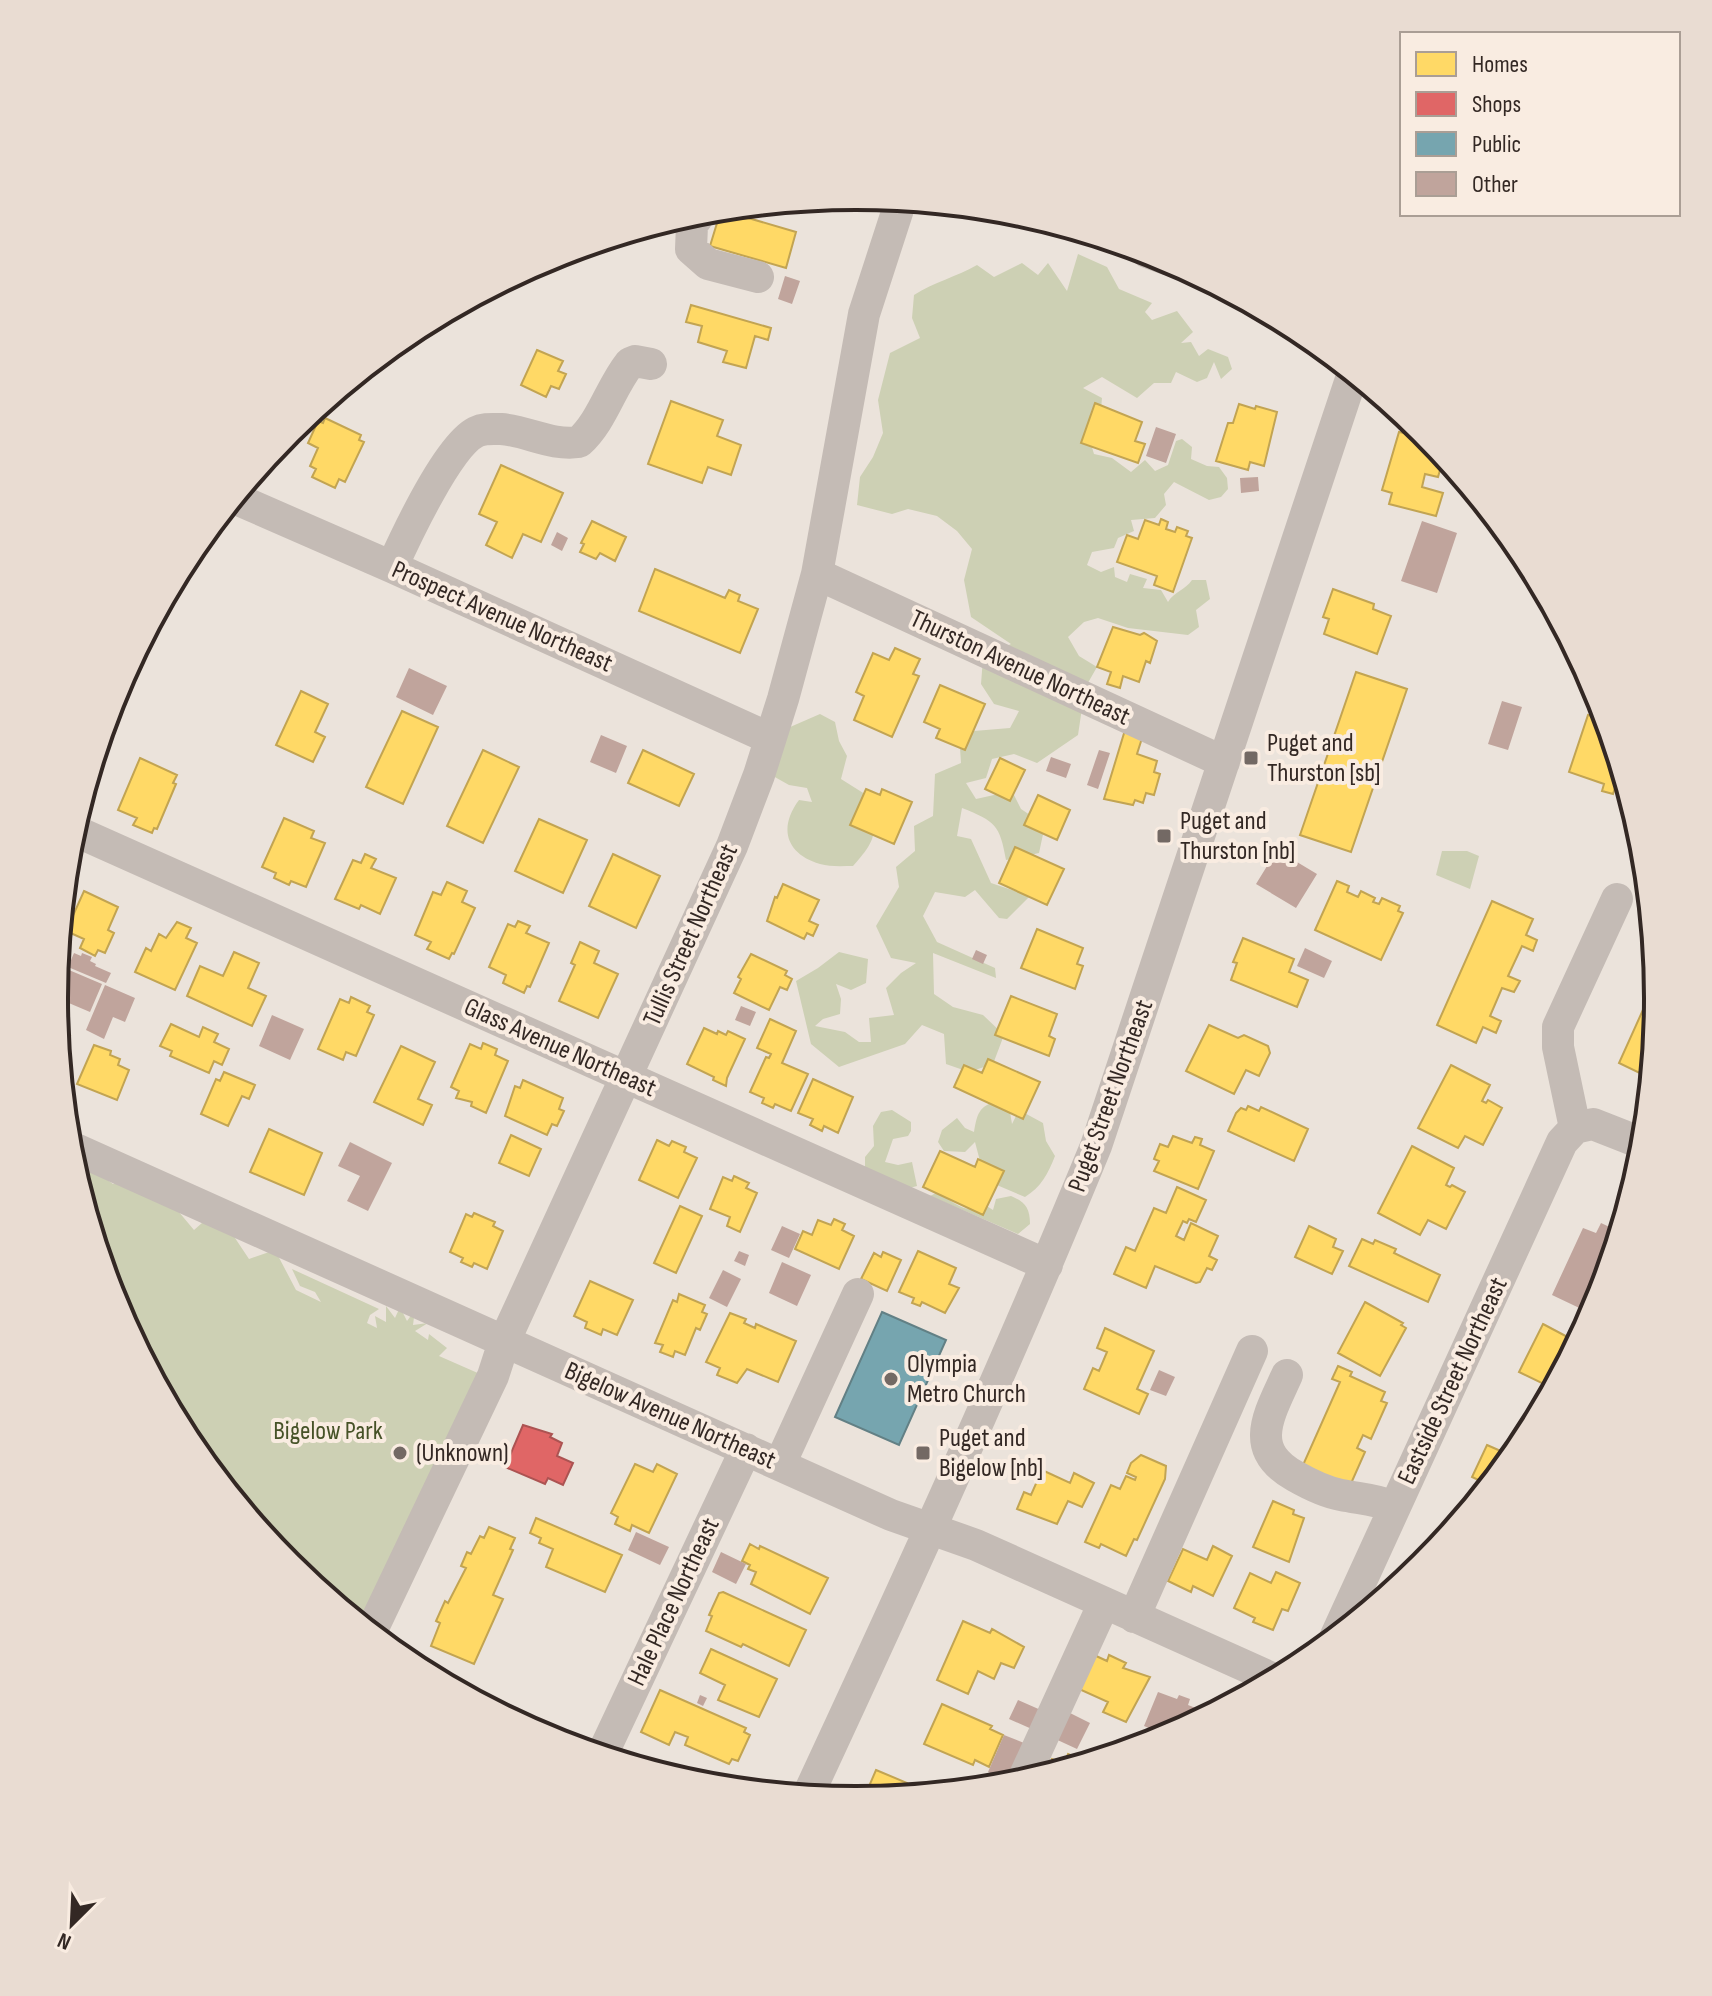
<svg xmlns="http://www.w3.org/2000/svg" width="1712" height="1996" font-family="'Sofia Sans Condensed',sans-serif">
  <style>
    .green { fill: #cdd0b4 }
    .homes { fill: #ffd966; stroke: #c2a452; stroke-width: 2 }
    .shops { fill: #e06666; stroke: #ac5352; stroke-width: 2 }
    .public { fill: #76a5af; stroke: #628085; stroke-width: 2 }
    .building { fill: #c0a49c }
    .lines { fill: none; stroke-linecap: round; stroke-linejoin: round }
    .minor { stroke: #c4bbb5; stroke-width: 32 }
    .poi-dot { fill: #736964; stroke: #f9ece1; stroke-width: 3 }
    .labels { text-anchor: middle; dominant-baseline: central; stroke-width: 8; stroke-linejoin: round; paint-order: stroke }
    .street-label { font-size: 26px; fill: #332824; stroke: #f9ece1 }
    .poi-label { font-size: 26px; fill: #332824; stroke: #f9ece1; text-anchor: start }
    .park-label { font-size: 26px; fill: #465227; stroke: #f9ece1 }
    .rim { fill: none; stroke: #332824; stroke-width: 4 }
  </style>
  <rect width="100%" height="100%" fill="#ebe3db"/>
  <path class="green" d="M1078,254L1107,267L1119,289L1152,303L1145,312L1152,320L1177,311L1193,332L1181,343L1191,342L1199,356L1208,349L1228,357L1232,369L1221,379L1214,362L1207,378L1197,382L1176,372L1171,383H1154L1137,398L1102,377L1083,388L1102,398L1100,420L1088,434L1094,454L1112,458L1131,472L1145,460L1155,471L1168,465L1176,441L1182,439L1192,447L1191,459L1207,466L1219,467L1227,478L1228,489L1221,497L1209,500L1174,482L1164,494L1166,505L1155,518L1131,520L1134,531L1118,538L1114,548L1092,552L1087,565L1101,572L1114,567L1115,577L1127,582L1130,574L1147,579L1143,588L1161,590L1168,602C1174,592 1185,590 1192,580H1206L1210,599L1196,610L1199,627L1188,635L1128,628L1098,618L1084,622L1068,637L1079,656L1097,667L1085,688L1078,735L1037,763L1014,754L992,759L986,778L966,783L976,799L1012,791L1021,809L1045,825L1039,853L1006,860C1000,825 995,821 962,808L957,836L971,839L991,883L1030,896L1007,919L999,918L975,890L965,897L935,892L923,916L937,942L995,968L996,978L933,953L934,994L953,1007L983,1015L1004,1035L993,1064L969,1072L946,1064L944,1034L922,1025L905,1044L839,1067L811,1044L796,981L818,968L839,952L868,959L866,983L851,990L836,984L841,999L840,1014L823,1019L815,1026L845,1032L859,1042H871L869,1018L894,1015L886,988L901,973L916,963L891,958L876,926L899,887L896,867L915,851L914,826L933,816L935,774L961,763L960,748L974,731L1010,728L1019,711L994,704L981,684L983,658L1011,644L971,617L964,580L972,549L957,531L937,516L908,509L892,514L857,505L860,477L873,457L883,433L878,400L890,353L920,338L912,318L914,295C934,282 956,277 977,265L994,277L1022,263L1038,275L1048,263L1067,291Z
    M820,714L835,722L839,741L847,756L841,779L868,796C877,833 878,838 853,866C843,866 830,867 820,864C786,854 778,828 799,800L812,802L807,788L789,785L773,776L781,731Z
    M1442,851H1467L1479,856L1470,889L1436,875Z
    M997,1101L1009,1106L1012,1124L1019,1110L1043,1123L1046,1141L1055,1156C1048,1174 1041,1187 1025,1197L985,1180L975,1142L965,1152L944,1151L938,1142L942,1130L957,1118L965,1128L974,1132C977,1114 979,1106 997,1101Z
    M892,1110L911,1122V1131L908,1136L893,1139L885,1162L898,1165L912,1162L917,1186L902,1190L865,1172V1157L874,1146L873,1126L881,1112Z
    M72,1163L87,1165L113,1184L126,1178L168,1199L194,1230L202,1223L227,1226L249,1259L275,1250L296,1290L321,1302L315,1292L300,1286L292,1269L379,1309L370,1315L367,1323L377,1328L375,1316L386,1322V1306L395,1318L400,1307L407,1321L415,1310L413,1325L428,1323L415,1331L428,1340L429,1334L447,1348L439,1356L480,1374L371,1619L336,1604L289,1565L189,1443L115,1304Z
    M936,1193C953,1200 968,1218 985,1205L993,1210L996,1199L1011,1196C1025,1202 1030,1208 1030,1224L1018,1234L930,1196Z"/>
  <path class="homes" d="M721,210L796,232L786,268L710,246Z
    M691,305L771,328L768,340L755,336L746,368L723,362L727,351L698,342L702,326L686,322Z
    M537,350L563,361L558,371L566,374L559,389L551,386L546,397L521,385Z
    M671,401L723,420L717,436L741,445L731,475L708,467L702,483L648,464Z
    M1095,403L1142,422L1135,441L1145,444L1138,463L1081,443Z
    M1239,404L1255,409L1256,406L1277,412L1264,466L1250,462L1248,470L1216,461L1228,423H1233Z
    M325,418L361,435L359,440L364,442L345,482L339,479L335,488L312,477L316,469L310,466L318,448L308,443L318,421L323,423Z
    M1406,426L1424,432L1444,456L1438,477L1425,474L1422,487L1443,493L1436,516L1389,504L1392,493L1382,490L1399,432L1404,433Z
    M501,465L563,493L541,542L523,534L512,558L486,545L497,522L479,514Z
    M1161,519L1168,522L1166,529L1175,532L1177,527L1188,531L1186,536L1192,538L1173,592L1154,585L1157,576L1117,562L1127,535L1138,539L1145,520L1159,525Z
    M592,521L626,537L615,561L600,553L596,559L580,552L584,544L581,543Z
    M655,569L725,598L729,590L740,595L738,601L758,609L740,653L639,611Z
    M1333,589L1374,604L1373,609L1391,616L1377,654L1324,634L1329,619L1323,617Z
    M1113,627L1140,635L1144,633L1157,641L1150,663L1146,661L1139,682L1123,676L1120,688L1107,684L1111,672L1097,667Z
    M895,648L920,659L913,674L919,676L892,737L854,720L864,696L856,692L873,653L889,660Z
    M1356,672L1407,689L1351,852L1300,835Z
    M940,685L985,704L965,750L936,738L940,729L924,722Z
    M301,691L328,704L315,732L325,737L313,762L276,745Z
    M402,711L438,727L403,804L366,787Z
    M1588,715L1606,720L1625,783L1622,790L1615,788L1613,794L1602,791L1604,784L1569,772Z
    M1125,730L1143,735L1137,754L1157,761L1154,772L1160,774L1154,795L1146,793L1143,803L1135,800L1133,805L1104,799Z
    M483,750L519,767L483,843L447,826Z
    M643,750L694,774L679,806L628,783Z
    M140,758L177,775L173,783L176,784L157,829L154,828L152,833L133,825L137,818L118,810Z
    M1000,758L1025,770L1010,801L985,789Z
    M866,789L880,795L882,789L912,802L894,844L850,825Z
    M1038,795L1070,810L1057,840L1024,825Z
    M284,818L314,831L311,838L325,843L306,887L291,881L289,885L274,878L276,873L262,867Z
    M539,819L587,840L563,893L515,871Z
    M1015,847L1064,869L1047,905L999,883Z
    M365,854L376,859L371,868L396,878L380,914L361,905L359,909L335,899L353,860L361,863Z
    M613,854L660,876L636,928L589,906Z
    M1337,881L1349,886L1347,892L1358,897L1361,891L1375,898L1373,902L1379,904L1382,898L1400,906L1398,911L1403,913L1381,960L1315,930Z
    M447,882L467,891L462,902L475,908L454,954L452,953L449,959L427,949L431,942L415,935L433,892L441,895Z
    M783,884L819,900L809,921L818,925L813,936L807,933L804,939L767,921L775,897L777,898Z
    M84,891L118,907L108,930L114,933L105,953L98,950L95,956L80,948L84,939L66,931Z
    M1492,901L1533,919L1526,935L1537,940L1533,951L1522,946L1508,976L1520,981L1514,992L1502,988L1490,1016L1501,1021L1496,1033L1483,1027L1476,1043L1437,1025Z
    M518,921L530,926L526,933L549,943L530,987L527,986L524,993L503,983L506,975L489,967L508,924L515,927Z
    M177,922L191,928L186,938L197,943L175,990L135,972L146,948L151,951L159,934L166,938Z
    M1037,929L1083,948L1077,964L1083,966L1075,989L1021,968Z
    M1243,938L1294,959L1289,972L1308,980L1297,1007L1231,980L1237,963L1233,962Z
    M580,942L599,951L594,963L618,974L598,1018L559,1001L575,965L571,963Z
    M234,952L259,963L248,988L266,996L252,1026L187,996L200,966L223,976Z
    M751,954L787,971L785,975L792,979L787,990L780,987L769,1010L734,993L741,979L738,977Z
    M1656,981L1658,998L1650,1078L1619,1063Z
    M1011,996L1057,1014L1049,1036L1055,1039L1049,1056L995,1035Z
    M351,997L370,1006L367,1012L374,1015L356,1056L346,1052L343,1060L318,1049L340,999L349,1003Z
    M770,1019L796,1031L782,1063L808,1074L791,1111L775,1104L773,1108L762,1103L764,1098L750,1092L766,1057L769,1058L771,1054L757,1048Z
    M171,1024L199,1037L203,1027L218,1034L214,1042L229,1049L222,1065L214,1061L209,1073L170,1056L172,1051L160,1046Z
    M1209,1025L1238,1038L1244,1035L1268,1046L1270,1053L1259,1076L1246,1070L1234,1094L1186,1071Z
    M704,1028L717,1034L718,1031L726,1035L728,1031L745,1039L727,1078L726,1086L713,1080L714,1077L687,1064Z
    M57,1031L70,1036L60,1059Z
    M483,1043L497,1049L495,1055L508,1061L486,1113L471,1106L472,1102L456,1098L459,1091L451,1087L470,1044L481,1049Z
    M94,1045L111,1051L110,1055L120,1059L118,1065L129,1070L117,1100L77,1084Z
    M401,1046L435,1062L418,1099L432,1105L423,1125L374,1102Z
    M988,1059L1040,1082L1023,1119L954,1087L964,1065L982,1073Z
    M1451,1065L1490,1085L1482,1101L1486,1103L1488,1100L1502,1108L1483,1145L1465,1136L1458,1148L1418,1128Z
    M224,1072L255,1085L249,1099L242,1096L228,1126L201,1114L216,1079L220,1081Z
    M813,1079L853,1097L838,1133L824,1126L822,1131L810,1125L813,1119L798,1113Z
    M523,1080L563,1098L559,1109L564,1111L557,1126L552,1124L547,1135L505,1116L515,1086L520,1088Z
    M1248,1106L1259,1111L1261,1107L1308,1129L1294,1161L1228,1131L1236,1113L1241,1108L1246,1110Z
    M269,1129L322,1153L304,1195L250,1172Z
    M511,1135L541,1149L529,1176L499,1163Z
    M1173,1136L1192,1143L1195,1137L1202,1139L1200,1145L1214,1151L1198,1189L1154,1171L1159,1161L1154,1159L1160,1144L1168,1147Z
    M657,1140L669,1146L672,1141L686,1147L684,1152L697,1158L678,1198L639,1180Z
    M1412,1146L1454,1168L1446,1185L1450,1187L1452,1185L1465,1192L1446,1229L1428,1220L1420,1235L1378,1213Z
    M940,1151L975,1167L978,1159L1004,1171L983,1215L923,1187Z
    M734,1176L749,1183L746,1188L757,1193L740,1232L727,1226L730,1217L710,1209L723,1177L732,1181Z
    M1177,1187L1206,1200L1196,1222L1189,1219L1187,1223L1183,1221L1176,1236L1184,1240L1191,1223L1218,1236L1209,1256L1217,1260L1212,1270L1207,1268L1200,1282L1196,1283L1155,1266L1146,1288L1114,1274L1126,1247L1135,1251L1154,1208L1166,1213Z
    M680,1206L702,1216L676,1273L654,1263Z
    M474,1213L495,1222L493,1226L503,1231L487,1269L474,1263L472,1267L461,1262L463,1258L450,1252L466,1214L472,1217Z
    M834,1219L845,1224L842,1230L854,1236L839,1269L795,1249L803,1231L812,1235L818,1220L831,1225Z
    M1309,1226L1336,1239L1333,1247L1343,1251L1332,1274L1295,1257Z
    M1362,1239L1373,1244L1375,1240L1396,1249L1394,1253L1440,1275L1428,1302L1349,1266Z
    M918,1251L956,1268L949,1284L959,1288L945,1313L922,1302L920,1306L912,1303L914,1298L899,1292Z
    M883,1252L901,1260L887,1291L861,1279L874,1253L881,1257Z
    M590,1281L633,1300L617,1335L603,1329L601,1335L585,1328L587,1322L574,1316Z
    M679,1294L705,1305L702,1312L707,1314L700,1330L696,1328L685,1355L675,1351L673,1357L660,1352L663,1345L655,1343L673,1300L677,1302Z
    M1365,1302L1403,1323L1401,1325L1406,1328L1380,1376L1338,1353Z
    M730,1313L746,1319L744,1323L755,1328L756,1324L796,1341L778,1382L747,1369L737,1383L717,1375L720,1368L706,1362Z
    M1543,1324L1577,1342L1552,1388L1519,1372Z
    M1105,1328L1154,1351L1137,1389L1148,1394L1139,1414L1084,1389L1093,1368L1099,1371L1107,1352L1097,1348Z
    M1338,1366L1352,1372L1350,1376L1385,1392L1381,1401L1387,1403L1371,1439L1363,1435L1357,1448L1365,1452L1349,1488L1299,1474L1340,1382L1332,1379Z
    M1487,1445L1512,1456L1489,1485L1472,1477Z
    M1141,1455L1166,1466L1165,1479L1137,1540L1134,1539L1126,1556L1101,1544L1099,1548L1085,1542L1111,1485L1120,1489L1126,1476L1135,1480L1136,1477L1127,1473L1131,1463Z
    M635,1464L653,1472L657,1464L677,1474L649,1533L632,1525L630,1531L615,1524L618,1517L611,1513Z
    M1042,1470L1070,1483L1074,1473L1094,1483L1082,1507L1068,1501L1057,1524L1017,1509L1024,1492L1031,1495Z
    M1273,1501L1294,1510L1293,1514L1304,1518L1289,1562L1253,1547Z
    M1461,1504L1470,1508L1456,1525L1453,1523Z
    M536,1518L622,1555L605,1592L546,1567L553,1549L539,1543L541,1538L530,1533Z
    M489,1527L515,1538L510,1549L513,1550L493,1595L503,1599L474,1664L431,1646L440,1623L436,1621L445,1601L448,1603L466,1568L461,1566L467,1552L471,1554L480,1536L484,1538Z
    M750,1544L759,1549L760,1546L828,1578L810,1614L751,1584L756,1572L748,1569L750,1565L742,1561Z
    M1213,1546L1232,1556L1213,1596L1193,1586L1191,1592L1168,1581L1183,1549L1207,1560Z
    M1276,1572L1300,1583L1288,1611L1282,1609L1273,1630L1253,1622L1255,1618L1234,1608L1250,1573L1271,1583Z
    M723,1592L806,1630L789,1666L743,1644L741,1647L706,1631L712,1616L709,1615L719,1593Z
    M963,1621L990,1633L992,1629L1024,1647L1014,1668L1001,1663L994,1679L978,1671L968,1694L937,1680Z
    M711,1649L777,1679L759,1717L718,1700L725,1685L700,1673Z
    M1094,1655L1107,1661L1109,1655L1126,1663L1123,1668L1150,1677L1126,1722L1103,1712L1108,1702L1079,1689Z
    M660,1690L746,1728L744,1732L750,1735L738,1761L732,1759L729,1764L685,1745L688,1737L675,1732L669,1745L641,1732Z
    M942,1704L992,1726L990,1729L1003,1735L989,1767L975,1760L973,1765L924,1744Z
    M1068,1754L1087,1762L1045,1775L1052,1759L1064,1764Z
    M876,1770L907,1783L904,1790L914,1794L880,1798L867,1791Z"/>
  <path class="shops" d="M523,1425L552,1434L550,1437L562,1443L557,1456L573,1463L563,1485L548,1478L545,1484L505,1467Z"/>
  <path class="public" d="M882,1312L946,1340L899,1445L835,1417Z"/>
  <path class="building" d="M785,276L800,281L792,304L778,299Z
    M1156,427L1176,434L1166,463L1146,456Z
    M1258,477L1259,491L1241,493L1240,478Z
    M1422,521L1457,533L1437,593L1401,581Z
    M557,532L568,538L562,551L551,545Z
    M409,668L447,686L433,715L396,697Z
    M1502,701L1522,707L1508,750L1488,744Z
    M601,735L627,746L616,773L590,762Z
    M1099,750L1110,753L1098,789L1087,785Z
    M1051,757L1071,764L1066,778L1046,771Z
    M1277,850L1317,874L1296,908L1256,884Z
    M1305,948L1332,961L1324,978L1297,966Z
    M976,950L987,955L983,964L972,959Z
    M74,953L81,956L82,953L92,957L90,961L96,964L95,966L111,973L106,983L68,967Z
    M69,970L102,984L90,1012L57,998Z
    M105,985L135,998L125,1022L113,1017L104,1039L86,1030Z
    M741,1006L756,1012L750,1026L735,1020Z
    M272,1015L304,1029L290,1060L259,1046Z
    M350,1142L392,1163L368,1211L347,1201L360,1176L338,1166Z
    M1601,1223L1616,1230L1612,1240L1616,1242L1592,1314L1552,1295L1583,1228L1596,1233Z
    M782,1226L800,1234L789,1258L771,1250Z
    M739,1251L749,1255L745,1266L734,1261Z
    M782,1262L811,1275L797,1306L769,1293Z
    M723,1270L741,1279L727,1307L709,1298Z
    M1159,1370L1175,1377L1166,1396L1150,1390Z
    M636,1532L669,1547L660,1565L628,1550Z
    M721,1552L746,1564L736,1584L712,1572Z
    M1158,1692L1177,1699L1179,1695L1190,1699L1188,1705L1206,1712L1204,1717L1168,1736L1144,1726Z
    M700,1695L707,1698L703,1706L697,1703Z
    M1018,1700L1043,1711L1034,1730L1009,1719Z
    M1064,1710L1090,1723L1077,1749L1051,1737Z
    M1004,1735L1029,1745L1013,1783L988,1772Z
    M1104,1747L1117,1753L1099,1758Z"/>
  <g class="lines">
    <path class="minor" d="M702,211L692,225L691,249L708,264L758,277
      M1147,252L1166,259
      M234,498L392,567L769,738
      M392,567C406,536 448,446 476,432C484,428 492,429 501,429C528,431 551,446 579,442C603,420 610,388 630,363L635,361L651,364
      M817,574L1224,762
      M73,830L1047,1265
      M1575,1128L1558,1047V1027L1617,899
      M1575,1128L1593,1124L1644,1144
      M69,1146L891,1515L976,1545L1274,1679
      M1287,1375C1269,1415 1247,1449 1295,1476C1309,1484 1325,1492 1341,1495C1361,1499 1375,1499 1395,1507
      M780,1464L858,1294
      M1134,1617L1252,1351
      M371,1632L493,1376L504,1342L732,846L759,775L783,699L817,574L864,314L901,200
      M1335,1638L1562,1142L1575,1128
      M602,1755L746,1449
      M1022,1782L1104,1603
      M808,1795C908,1580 1006,1365 1096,1146L1353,373"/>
  </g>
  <g class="poi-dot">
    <rect x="1243" y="750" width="16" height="16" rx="4"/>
    <rect x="1156" y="828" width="16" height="16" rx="4"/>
    <circle cx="891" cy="1379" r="8"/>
    <circle cx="400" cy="1453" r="8"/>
    <rect x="915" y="1445" width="16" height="16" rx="4"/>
  </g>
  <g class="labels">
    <g class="street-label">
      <text transform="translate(502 617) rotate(24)">Prospect Avenue Northeast</text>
      <text transform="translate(1020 668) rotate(25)">Thurston Avenue Northeast</text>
      <text transform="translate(691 935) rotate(-66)">Tullis Street Northeast</text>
      <text transform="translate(560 1048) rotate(24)">Glass Avenue Northeast</text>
      <text transform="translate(1111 1096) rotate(-70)">Puget Street Northeast</text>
      <text transform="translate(1453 1381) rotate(-65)">Eastside Street Northeast</text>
      <text transform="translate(670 1416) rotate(24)">Bigelow Avenue Northeast</text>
      <text transform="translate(674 1602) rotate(-65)">Hale Place Northeast</text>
    </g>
    <g class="poi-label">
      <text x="1267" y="743">Puget and<tspan x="1267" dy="30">Thurston [sb]</tspan></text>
      <text x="1180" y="821">Puget and<tspan x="1180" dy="30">Thurston [nb]</tspan></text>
      <text x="907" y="1364">Olympia<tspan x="907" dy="30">Metro Church</tspan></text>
      <text x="939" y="1438">Puget and<tspan x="939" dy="30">Bigelow [nb]</tspan></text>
      <text x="416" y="1453">(Unknown)</text>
    </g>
    <g class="park-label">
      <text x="328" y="1431">Bigelow Park</text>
    </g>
  </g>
  <path d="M0 0H1712V1996H0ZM68 998a788 788 0 1 1 1576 0a788 788 0 1 1-1576 0Z" fill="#e9dcd2" fill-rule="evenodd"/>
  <path class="rim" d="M68 998a788 788 0 1 1 1576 0a788 788 0 1 1-1576 0Z"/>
  <rect x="1400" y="32" width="280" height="184" fill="#f9ece1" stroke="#aa9e95" stroke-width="2"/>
  <rect x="1416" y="52" width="40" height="24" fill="#ffd966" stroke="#aa9e95" stroke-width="2"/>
  <text x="1472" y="72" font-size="24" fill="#332824">Homes</text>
  <rect x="1416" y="92" width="40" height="24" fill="#e06666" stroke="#aa9e95" stroke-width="2"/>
  <text x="1472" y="112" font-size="24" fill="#332824">Shops</text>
  <rect x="1416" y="132" width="40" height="24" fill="#76a5af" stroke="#aa9e95" stroke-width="2"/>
  <text x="1472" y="152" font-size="24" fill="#332824">Public</text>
  <rect x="1416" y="172" width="40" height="24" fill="#c0a49c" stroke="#aa9e95" stroke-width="2"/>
  <text x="1472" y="192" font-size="24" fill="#332824">Other</text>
  <g transform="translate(72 1924) rotate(204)" stroke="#f9ece1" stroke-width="6" paint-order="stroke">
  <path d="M0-6L14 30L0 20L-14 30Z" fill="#332824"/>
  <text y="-12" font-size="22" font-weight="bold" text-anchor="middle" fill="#332824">N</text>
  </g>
</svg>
